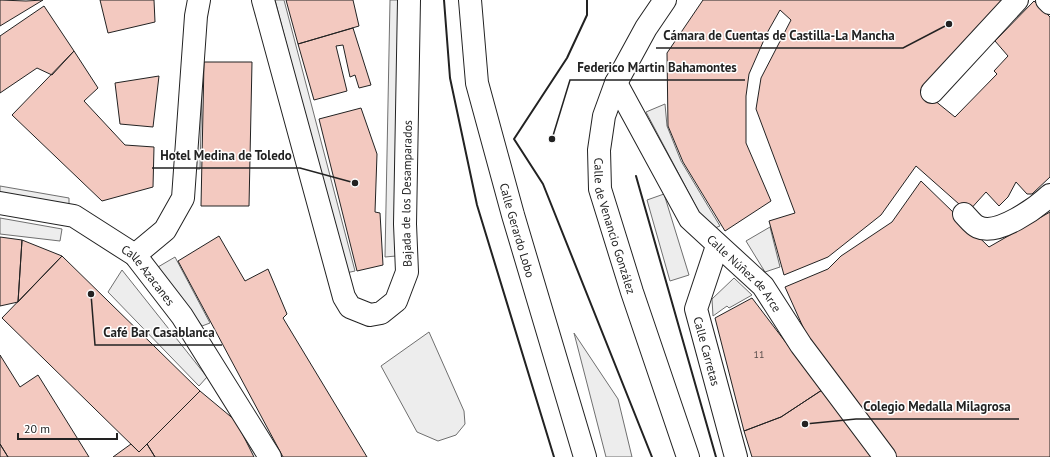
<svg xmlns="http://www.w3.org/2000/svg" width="1050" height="457" font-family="'PT Sans',sans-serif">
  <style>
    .parking { fill: #ededed; stroke: #6f6f6f }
    .building { fill: #f3c9c0; stroke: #222 }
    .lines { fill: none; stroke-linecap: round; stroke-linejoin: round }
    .minor-casing { stroke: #222; stroke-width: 24 }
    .tertiary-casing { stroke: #222; stroke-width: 24 }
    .minor { stroke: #fff; stroke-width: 22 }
    .tertiary { stroke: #fff; stroke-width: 22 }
    .wall { stroke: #222; stroke-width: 2 }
    .labels { text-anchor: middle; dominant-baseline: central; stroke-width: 3; stroke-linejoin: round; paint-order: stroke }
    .number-label { font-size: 10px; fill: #564c4a }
    .street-label { font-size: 12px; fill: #222; stroke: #fff }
    .leader { fill: none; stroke: #222; stroke-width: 1.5 }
    .callout-dot { fill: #222; stroke: #fff; stroke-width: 1.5 }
    .callout-label { font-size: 13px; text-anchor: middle; font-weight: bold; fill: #222; stroke: #fff; stroke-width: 3; stroke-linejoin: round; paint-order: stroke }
  </style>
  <rect width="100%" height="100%" fill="#fff"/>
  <path class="parking" d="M275,0H284L355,271L346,273Z
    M390,0H400L396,256L385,257Z
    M199,85H202L200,169H196Z
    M665,104L667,126L681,161L720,226L715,228L700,214L646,112Z
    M0,186L69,198V205L0,194Z
    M664,194L689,275L670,281L647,200Z
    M0,218L62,229L60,241L0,234Z
    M770,227L780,267L765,272L746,241Z
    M175,257L210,323L202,326L158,267Z
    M122,270L207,377L199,386L108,292Z
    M734,278L752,295L729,308L727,306L713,316L712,299Z
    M429,332L464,411L465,424L456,435L438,441L417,432L381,366Z
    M574,333L618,399L632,457H606Z"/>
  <path class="building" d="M0,0L26,1L43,0L0,26Z
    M100,0H154L155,22L108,33Z
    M286,0H353L359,26L298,44Z
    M703,0H1010L934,100L955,117L997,74L994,71L1008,56L995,41L1034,1L1050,17V177L1032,194H1027L1016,182L1008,197L999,206L986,192L968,212L916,166L881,215L828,257L784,275L769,221L795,213L756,109L761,78L791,20L780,10L767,33L749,74L746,96V143L771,201L725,231L683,162L668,126L667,53Z
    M44,6L74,51L52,75L37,68L0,93V36Z
    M353,28L371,85L359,88L355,75L350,77L343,45L336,46L347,91L314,100L298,44Z
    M74,51L98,88L84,101L125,145L154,147L153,187L102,201L12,115Z
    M204,62H252L249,206H201Z
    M159,76L153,127L120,124L115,83Z
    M361,108L377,154L375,212L380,213L383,265L357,271L319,119Z
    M921,181L989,247L1050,212V457H894L807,336L785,287L828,269L841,256L892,222Z
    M219,236L245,281L268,269L287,314L283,318L367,457H283L178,261Z
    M0,237L22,240L18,302L0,306Z
    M22,240L62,256L18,302Z
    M62,256L200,391L139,452L2,318Z
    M752,298L822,390L781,417L744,431L715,318Z
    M0,355L20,387L38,375L89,457H8L0,444Z
    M822,390L873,457H752L744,431L781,417Z
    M200,391L236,421L254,457H155L147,444Z
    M0,444L8,457H0Z
    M131,444L139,452L147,444L155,457H113Z"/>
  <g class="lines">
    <defs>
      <g id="minor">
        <path id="s1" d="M263,0L344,297L350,307L370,315L381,313L396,301L407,272L405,224L409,0"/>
        <path id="s2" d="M470,0L477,83L513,215L585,457"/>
        <path d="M1047,0L1050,3"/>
        <path id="s3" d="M616,83L690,219L763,286L801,345L885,457"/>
        <path d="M932,92L1017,0"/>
        <path id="s4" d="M0,203L74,216L135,255L182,316L270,457"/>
        <path d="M964,214C968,218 973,225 978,227C998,236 1036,208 1050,195"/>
        <path id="s5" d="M717,246L696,309L736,457"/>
        <path d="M135,255L165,230L183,198L196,16L199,0"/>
      </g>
      <g id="tertiary">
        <path id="s6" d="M665,0L646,28L616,83L604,116L599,150L600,189L632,292L688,457"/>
      </g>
    </defs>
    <use href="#minor" class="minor-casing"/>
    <use href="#tertiary" class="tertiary-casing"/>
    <use href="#minor" class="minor"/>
    <use href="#tertiary" class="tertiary"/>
    <path class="wall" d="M444,0L450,78L477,205L554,457
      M587,0V15L567,58L514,139L543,184L652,457
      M636,176L716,457"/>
  </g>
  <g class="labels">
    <g class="number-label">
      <text x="759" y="354">11</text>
    </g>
    <g class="street-label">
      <text stroke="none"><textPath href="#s1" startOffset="481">Bajada de los Desamparados</textPath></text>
      <text stroke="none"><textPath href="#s6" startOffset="244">Calle de Venancio González</textPath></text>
      <text stroke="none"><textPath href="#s2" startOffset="236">Calle Gerardo Lobo</textPath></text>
      <text stroke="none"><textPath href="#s3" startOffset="232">Calle Núñez de Arce</textPath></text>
      <text stroke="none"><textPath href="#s4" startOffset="171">Calle Azacanes</textPath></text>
      <text stroke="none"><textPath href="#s5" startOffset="110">Calle Carretas</textPath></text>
    </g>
  </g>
  <path class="leader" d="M949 24L903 48H656M552 139L570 80H745M355 183L300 168H152M91 294L95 345H222M805 424L856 419H1019"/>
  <g class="callout-dot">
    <circle cx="949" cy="24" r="4"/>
    <circle cx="552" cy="139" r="4"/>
    <circle cx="355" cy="183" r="4"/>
    <circle cx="91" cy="294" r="4"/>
    <circle cx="805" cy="424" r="4"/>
  </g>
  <g class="callout-label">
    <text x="779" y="40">Cámara de Cuentas de Castilla-La Mancha</text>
    <text x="657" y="72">Federico Martin Bahamontes</text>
    <text x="226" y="160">Hotel Medina de Toledo</text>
    <text x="159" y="337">Café Bar Casablanca</text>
    <text x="937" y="411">Colegio Medalla Milagrosa</text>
  </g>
  <path d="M18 433v6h99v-6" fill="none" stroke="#222222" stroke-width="2"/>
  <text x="24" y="433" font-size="12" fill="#222222" stroke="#ffffff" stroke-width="3" paint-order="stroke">20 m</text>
</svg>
